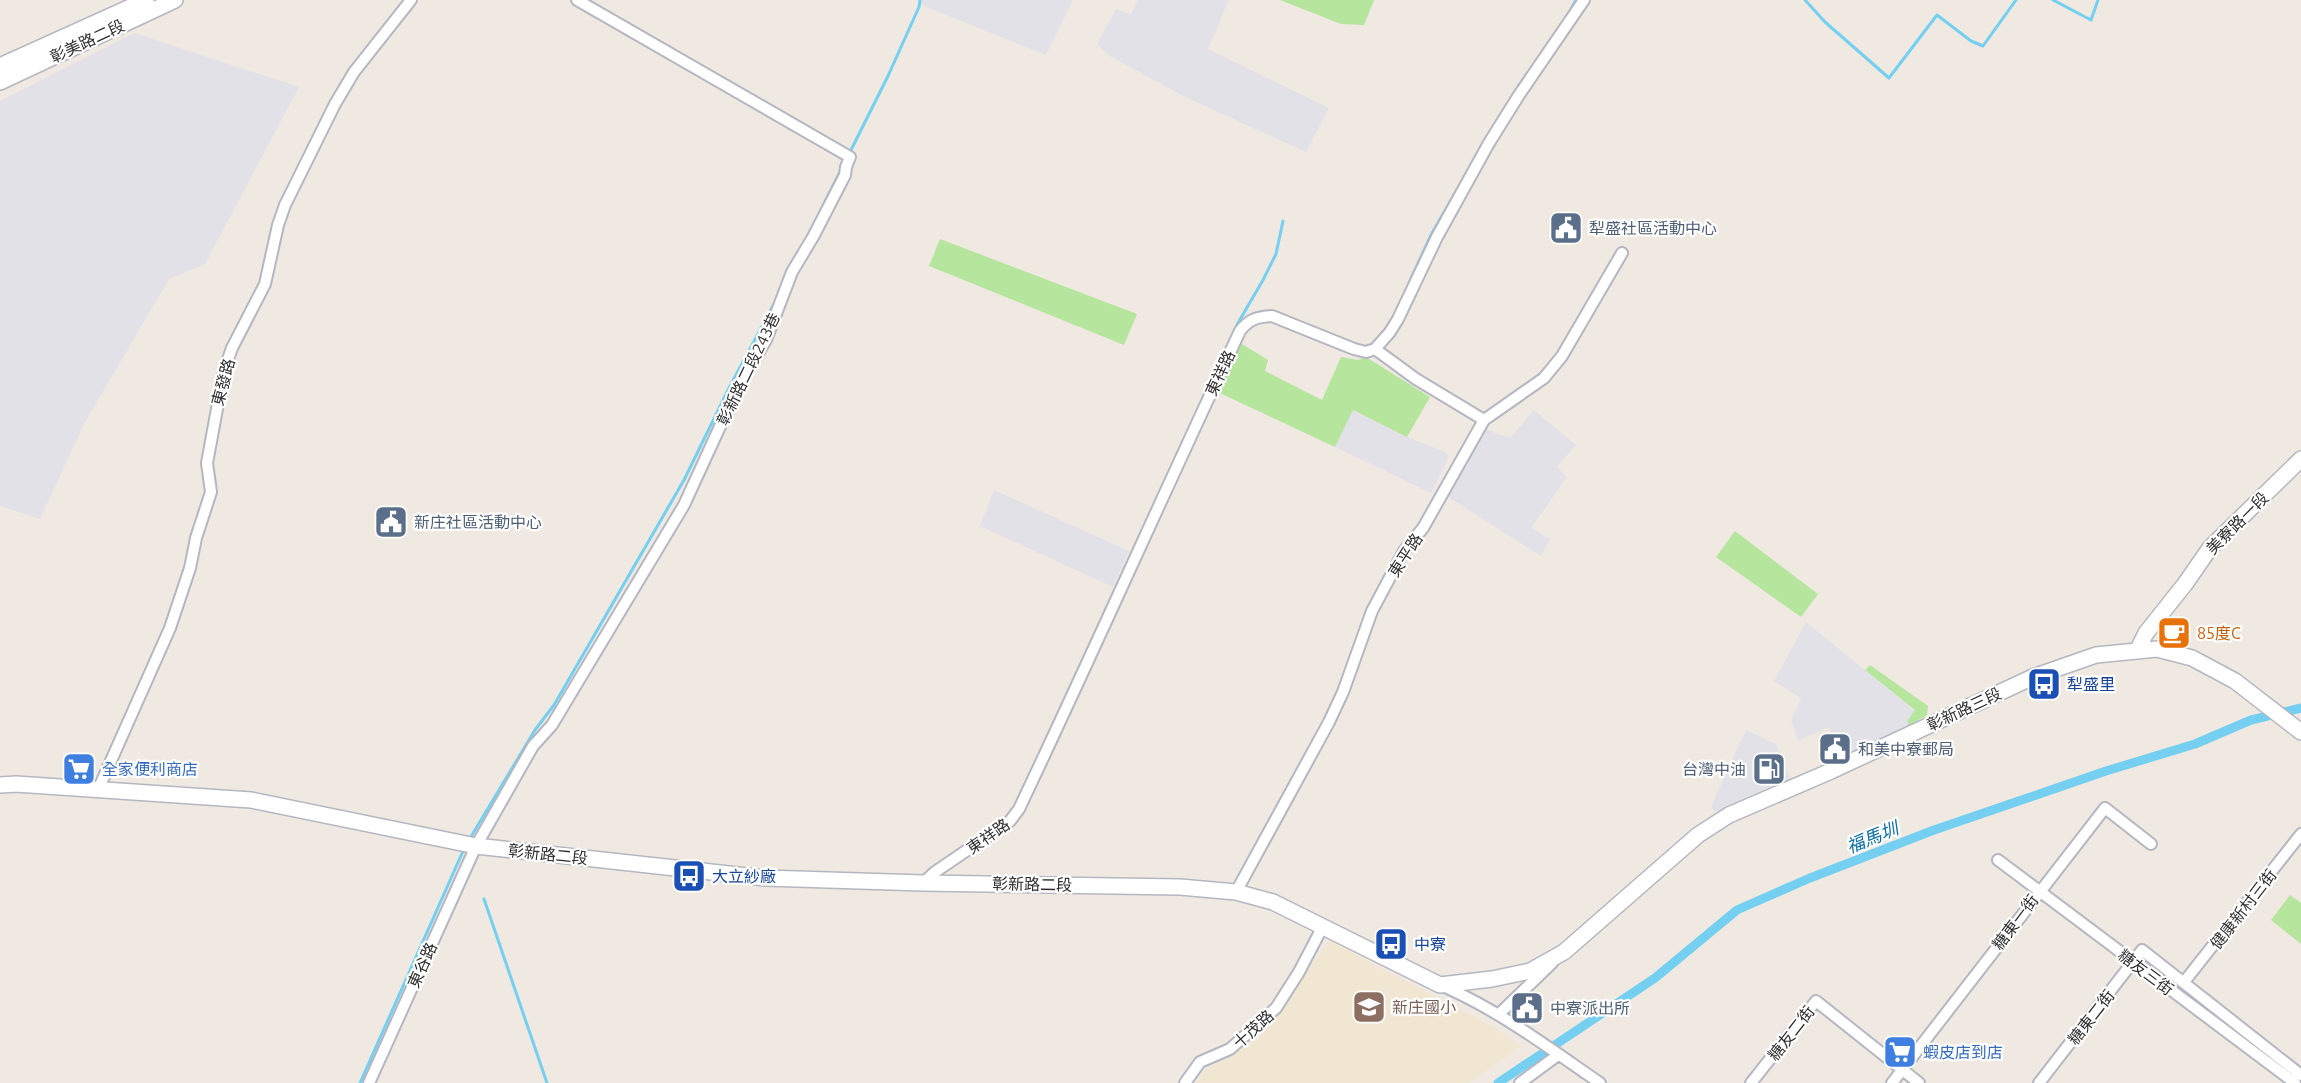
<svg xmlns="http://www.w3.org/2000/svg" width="2301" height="1083" font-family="Ubuntu,'Noto Sans TC',sans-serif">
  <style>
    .industrial { fill: #e3e1e8 }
    .education { fill: #f0e6d1 }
    .green { fill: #b6e59e }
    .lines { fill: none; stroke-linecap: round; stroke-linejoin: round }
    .stream { stroke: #75cff0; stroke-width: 3 }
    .canal { stroke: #75cff0; stroke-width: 9 }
    .street-casing { stroke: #b4b7c1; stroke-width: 14 }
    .secondary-casing { stroke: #b4b7c1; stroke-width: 18 }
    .street { stroke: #fff; stroke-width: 10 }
    .secondary { stroke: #fff; stroke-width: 15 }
    .labels { text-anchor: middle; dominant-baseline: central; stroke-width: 4.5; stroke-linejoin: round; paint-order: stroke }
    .street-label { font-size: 16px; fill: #2e2e2e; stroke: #fff }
    .service-label { font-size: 16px; fill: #4e5e75; stroke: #fff; text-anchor: start }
    .food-label { font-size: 16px; fill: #c56008; stroke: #fff; text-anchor: start }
    .transit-label { font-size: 16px; fill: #164399; stroke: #fff; text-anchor: start }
    .shop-label { font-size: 16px; fill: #366cbe; stroke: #fff; text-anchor: start }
    .education-label { font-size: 16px; fill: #785e54; stroke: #fff; text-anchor: start }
    .water-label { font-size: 18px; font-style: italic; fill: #0d6fa3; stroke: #fff }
  </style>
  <rect width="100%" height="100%" fill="#efe9e1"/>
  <path class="industrial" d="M921,0H1073L1046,55L919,4Z
    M1138,0H1229L1208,49L1329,108L1306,152L1185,97L1110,56L1097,44L1116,9L1131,14Z
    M134,33L299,87L205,264L169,279L84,424L40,519L0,506V101Z
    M1352,410L1407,437L1445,452L1449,457L1431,493L1335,447Z
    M1534,410L1576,445L1557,467L1567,477L1531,528L1550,539L1541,556L1445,495L1481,426L1497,434L1511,437Z
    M994,490L1129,551L1113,587L980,526Z
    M1806,622L1915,711L1908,720V726L1844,755L1829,727L1798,741L1791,720L1801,698L1774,681Z
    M1746,730L1776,744L1791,779L1717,812L1712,809V804Z"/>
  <path class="education" d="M1329,941L1492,1026L1521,1046L1469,1083H1196L1204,1071L1256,1041Z"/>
  <path class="green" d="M1280,0H1374L1364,25L1341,24Z
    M940,239L1137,314L1124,345L929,266Z
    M1234,339L1268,360L1265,371L1322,400L1341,357L1358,360L1366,357L1430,397L1407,437L1353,410L1335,447L1209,388Z
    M1735,531L1818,594L1801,617L1716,557Z
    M1870,665L1928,706L1927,715L1908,726V720L1915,710L1865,670Z
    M2290,895L2301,903V944L2271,920Z"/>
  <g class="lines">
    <path class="stream" d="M1805,0L1825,22L1889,78L1937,15L1971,41L1983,46L2016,0
      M2053,0L2091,20L2098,0
      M1568,15L1576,0
      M849,154L888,76L919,7L920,0
      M821,210L841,170
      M1409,283L1431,235L1461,183
      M1158,496L1238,323L1263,280L1276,254L1283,221
      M469,840L535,730L554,705L684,480L729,388L775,302
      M484,899L547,1083
      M360,1083L464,849"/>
    <path class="canal" d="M1498,1083L1655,978L1737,910L1810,878L1934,830L2106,771L2195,744L2251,720L2301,708"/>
    <defs>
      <path id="street" d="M1375,349L1416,379L1484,420
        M98,790L170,628L190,568L196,538L211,492L207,463L224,371L232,348L265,284L278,225L285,205L335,104L354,72L411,0
        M1998,860L2295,1083
        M923,883L935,872L1010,821L1019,809C1094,651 1165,490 1240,331C1249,319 1257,317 1272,316L1354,349L1366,352L1375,349L1390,332L1398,319L1437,237L1489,143L1519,95L1584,0
        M1236,892L1329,722L1343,692L1372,611L1404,551L1423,528L1484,420L1544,378L1562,356L1622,253
        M2184,982L2301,834
        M1443,986C1500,1011 1549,1048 1600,1083
        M1499,1014L1552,963
        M369,1083L476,846L533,746L552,725L684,505L739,385L766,340L792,272L813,237L845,175L846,167L850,157L577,0
        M1185,1083L1200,1062L1230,1049L1276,1008L1299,972L1323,926
        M1520,1083L1558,1055
        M1751,1083L1816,1001L1919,1083
        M1892,1083L2105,808L2151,844
        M2039,1083L2142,950L2301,1075"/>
      <path id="secondary" d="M0,66L146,0
        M0,82L175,0
        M2138,649L2146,633L2185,584L2210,548L2301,459
        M0,785L16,784L251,800L476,846L765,878L923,883L1180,887L1236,892L1273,902L1440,985L1492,979L1530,971L1564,952L1698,835L1729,815L1831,771L2033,677L2096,655L2157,649L2192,658L2235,681L2301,732"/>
    </defs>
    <use href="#street" class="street-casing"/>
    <use href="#secondary" class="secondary-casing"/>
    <use href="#street" class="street"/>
    <use href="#secondary" class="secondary"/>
  </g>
  <defs>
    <symbol id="civic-square" viewBox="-11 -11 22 22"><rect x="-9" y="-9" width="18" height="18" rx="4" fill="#5c6f8a" stroke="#fff"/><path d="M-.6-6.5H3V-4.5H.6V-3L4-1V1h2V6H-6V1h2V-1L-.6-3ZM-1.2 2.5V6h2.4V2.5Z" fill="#fff"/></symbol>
    <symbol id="cafe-square" viewBox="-11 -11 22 22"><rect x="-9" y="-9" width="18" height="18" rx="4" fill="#e8710a" stroke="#fff"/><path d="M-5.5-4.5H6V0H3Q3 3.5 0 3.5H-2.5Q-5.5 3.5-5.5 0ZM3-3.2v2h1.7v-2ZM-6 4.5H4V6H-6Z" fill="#fff"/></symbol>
    <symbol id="bus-square" viewBox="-11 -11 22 22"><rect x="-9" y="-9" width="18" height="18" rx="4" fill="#1a4fb4" stroke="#fff"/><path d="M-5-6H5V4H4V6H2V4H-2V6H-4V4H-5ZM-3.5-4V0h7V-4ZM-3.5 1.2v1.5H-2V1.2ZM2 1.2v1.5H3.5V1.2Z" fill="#fff"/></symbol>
    <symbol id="supermarket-square" viewBox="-11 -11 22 22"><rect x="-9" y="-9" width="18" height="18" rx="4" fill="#3f7fe0" stroke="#fff"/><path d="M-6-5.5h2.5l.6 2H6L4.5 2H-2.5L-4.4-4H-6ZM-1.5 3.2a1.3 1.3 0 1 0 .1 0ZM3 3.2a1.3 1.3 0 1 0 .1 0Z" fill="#fff"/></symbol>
    <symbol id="fuel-square" viewBox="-11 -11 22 22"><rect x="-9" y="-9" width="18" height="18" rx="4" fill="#5c6f8a" stroke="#fff"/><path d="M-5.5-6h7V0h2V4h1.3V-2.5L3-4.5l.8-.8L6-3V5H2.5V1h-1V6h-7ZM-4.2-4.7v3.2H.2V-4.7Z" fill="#fff"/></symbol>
    <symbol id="school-square" viewBox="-11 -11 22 22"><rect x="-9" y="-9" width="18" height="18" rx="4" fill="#8d6e63" stroke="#fff"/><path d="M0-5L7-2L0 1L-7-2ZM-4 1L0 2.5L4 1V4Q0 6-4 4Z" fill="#fff"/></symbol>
  </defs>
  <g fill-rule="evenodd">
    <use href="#civic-square" x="1547" y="209" width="38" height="38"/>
    <use href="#civic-square" x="372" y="503" width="38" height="38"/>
    <use href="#cafe-square" x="2155" y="614" width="38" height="38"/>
    <use href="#bus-square" x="2025" y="665" width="38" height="38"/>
    <use href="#civic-square" x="1816" y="730" width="38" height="38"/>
    <use href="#supermarket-square" x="60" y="750" width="38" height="38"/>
    <use href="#fuel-square" x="1750" y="750" width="38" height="38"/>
    <use href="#bus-square" x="670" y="857" width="38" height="38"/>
    <use href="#bus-square" x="1372" y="925" width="38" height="38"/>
    <use href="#school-square" x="1350" y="988" width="38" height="38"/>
    <use href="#civic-square" x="1508" y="989" width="38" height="38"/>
    <use href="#supermarket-square" x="1881" y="1033" width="38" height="38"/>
  </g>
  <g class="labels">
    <g class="street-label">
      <text transform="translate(87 41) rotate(-25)">彰美路二段</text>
      <text transform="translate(748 369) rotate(-64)">彰新路二段243巷</text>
      <text transform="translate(1220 373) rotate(-65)">東祥路</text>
      <text transform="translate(223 382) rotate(-75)">東發路</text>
      <text transform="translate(2237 523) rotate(-45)">美寮路一段</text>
      <text transform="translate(1405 555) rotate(-57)">東平路</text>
      <text transform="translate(1964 709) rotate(-25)">彰新路三段</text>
      <text transform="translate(988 836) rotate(-35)">東祥路</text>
      <text transform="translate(548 854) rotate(6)">彰新路二段</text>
      <text transform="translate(1032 884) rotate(1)">彰新路二段</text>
      <text transform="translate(2243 909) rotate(-52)">健康新村三街</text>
      <text transform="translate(2015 922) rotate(-53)">糖東一街</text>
      <text transform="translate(422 965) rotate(-66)">東谷路</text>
      <text transform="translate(2146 972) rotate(37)">糖友三街</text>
      <text transform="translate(2091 1017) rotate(-52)">糖東二街</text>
      <text transform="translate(1253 1029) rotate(-42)">十茂路</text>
      <text transform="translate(1791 1033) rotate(-52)">糖友二街</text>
    </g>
    <g class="service-label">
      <text x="1589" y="228">犁盛社區活動中心</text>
      <text x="414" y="522">新庄社區活動中心</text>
      <text x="1858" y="749">和美中寮郵局</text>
      <text x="1746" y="769" text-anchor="end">台灣中油</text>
      <text x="1550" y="1008">中寮派出所</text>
    </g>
    <g class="food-label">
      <text x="2197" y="633">85度C</text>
    </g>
    <g class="transit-label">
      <text x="2067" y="684">犁盛里</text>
      <text x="712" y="876">大立紗廠</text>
      <text x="1414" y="944">中寮</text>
    </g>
    <g class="shop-label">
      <text x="102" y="769">全家便利商店</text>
      <text x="1923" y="1052">蝦皮店到店</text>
    </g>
    <g class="education-label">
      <text x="1392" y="1007">新庄國小</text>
    </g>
    <g class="water-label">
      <text transform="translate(1872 837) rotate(-22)">福馬圳</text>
    </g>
  </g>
</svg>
